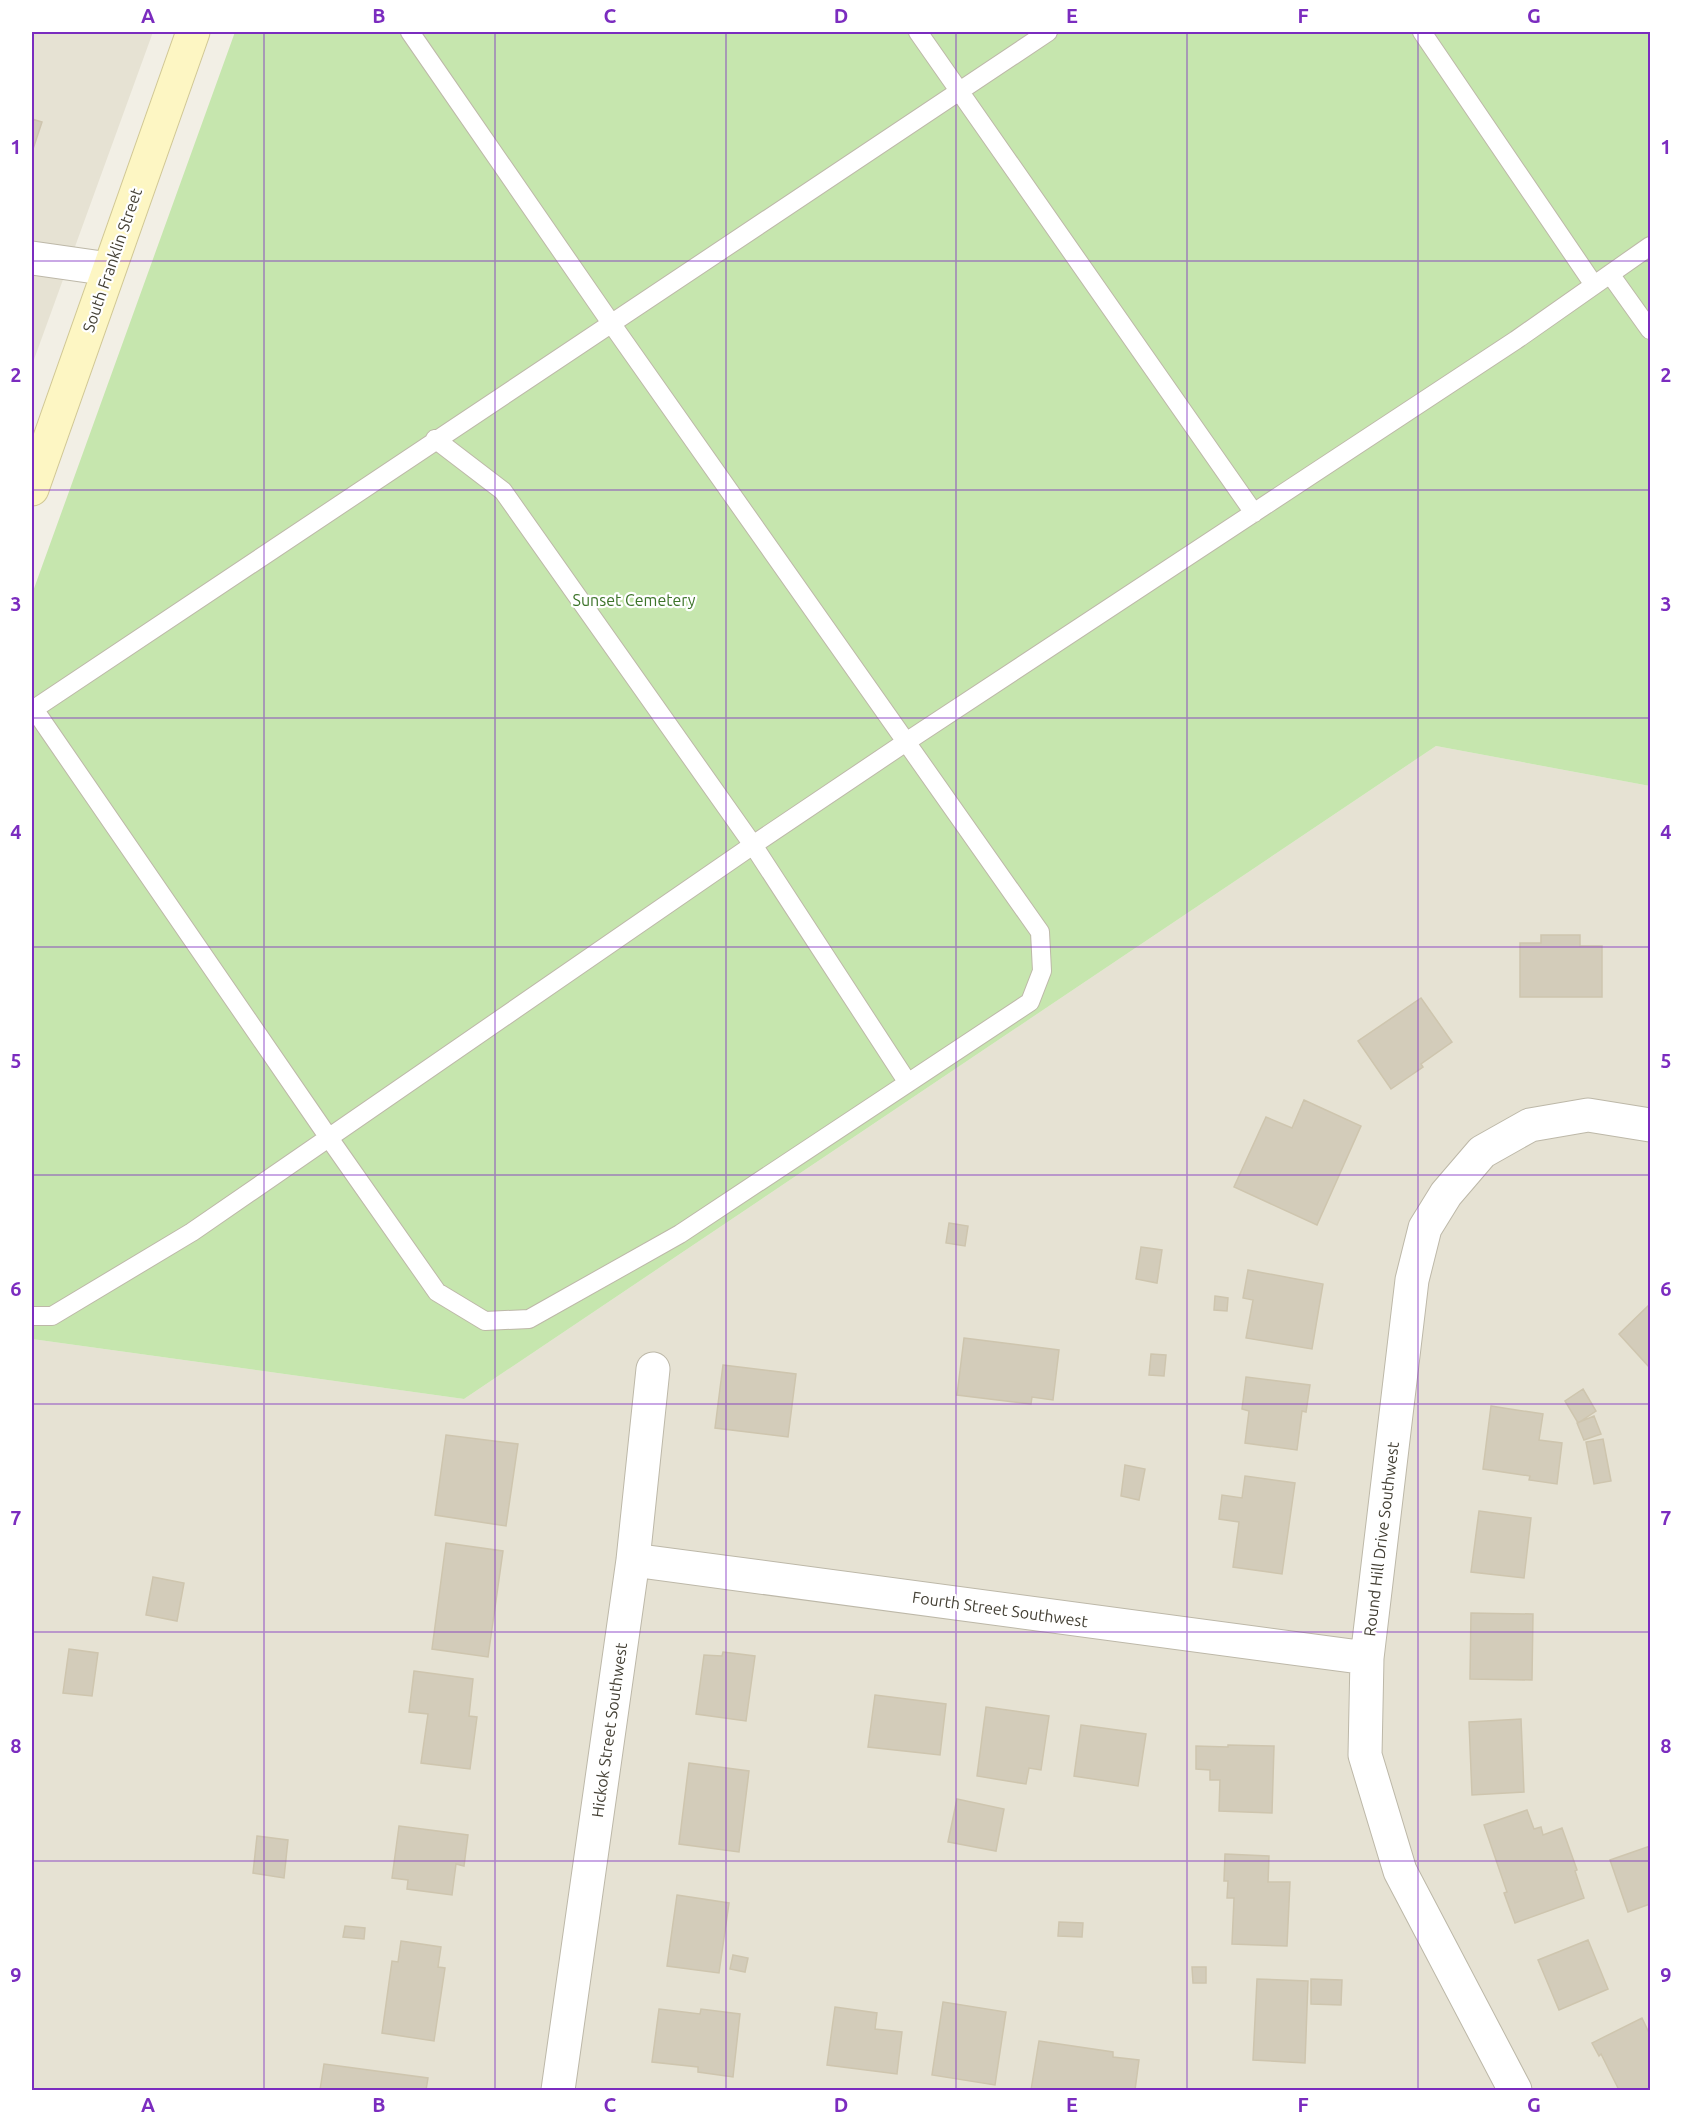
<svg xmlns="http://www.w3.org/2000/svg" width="1682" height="2122" font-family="Ubuntu,sans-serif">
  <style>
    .residential { fill: #e6e2d3 }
    .green { fill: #c6e6ae }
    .building { fill: #d3ccba; stroke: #cec5ae; stroke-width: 1.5 }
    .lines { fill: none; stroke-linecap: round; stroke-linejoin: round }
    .lane-casing { stroke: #bdb8a8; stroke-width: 20 }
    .street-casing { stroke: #bdb8a8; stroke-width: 35 }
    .secondary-casing { stroke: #d1c895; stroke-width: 35 }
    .lane { stroke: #fff; stroke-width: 18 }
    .street { stroke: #fff; stroke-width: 33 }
    .secondary { stroke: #fdf6c3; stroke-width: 33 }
    .grid { fill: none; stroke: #7b2cbf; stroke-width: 1.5; stroke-opacity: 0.55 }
    .labels { text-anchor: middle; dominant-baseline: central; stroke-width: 4.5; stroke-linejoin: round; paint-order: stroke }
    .street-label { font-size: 16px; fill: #444035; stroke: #fff }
    .park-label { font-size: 16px; fill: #3d742a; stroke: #fff }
    .neatline { fill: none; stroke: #7b2cbf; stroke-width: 2 }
    .grid-label { font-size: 20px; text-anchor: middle; font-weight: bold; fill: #7b2cbf }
  </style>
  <rect width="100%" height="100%" fill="#f2efe5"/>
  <path class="residential" d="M32,32H153L32,365Z
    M1436,746L1650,786V2090H32V1339L464,1399Z"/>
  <path class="green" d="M235,32H1650V786L1436,746L464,1399L32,1339V594Z"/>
  <path class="building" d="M32,119L42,122L32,152Z
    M1541,935H1580V946H1602V997H1520V943H1541Z
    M1421,998L1452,1042L1421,1064L1423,1067L1391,1089L1358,1041Z
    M1304,1100L1361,1126L1317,1225L1234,1187L1266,1117L1292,1128Z
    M949,1223L968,1226L965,1246L946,1243Z
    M1141,1247L1162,1250L1157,1283L1136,1279Z
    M1248,1270L1323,1284L1312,1349L1246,1338L1253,1300L1243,1298Z
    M1215,1296L1228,1298L1227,1311L1214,1310Z
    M1650,1304V1368L1619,1334Z
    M964,1338L1059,1350L1053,1400L1032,1397L1031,1404L957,1395Z
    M1151,1354L1166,1355L1164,1376L1149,1375Z
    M723,1365L796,1374L788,1437L715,1428Z
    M1246,1377L1310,1385L1306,1412L1302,1411L1297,1450L1245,1443L1249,1411L1242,1409Z
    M1583,1389L1596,1411L1578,1423L1565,1401Z
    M1491,1406L1543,1414L1539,1440L1562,1443L1557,1484L1529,1480L1530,1476L1483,1469Z
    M1594,1416L1601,1434L1584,1440L1577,1423Z
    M446,1435L518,1444L506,1526L435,1515Z
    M1603,1439L1611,1481L1594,1484L1586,1442Z
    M1125,1465L1145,1469L1139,1500L1121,1496Z
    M1245,1476L1295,1483L1282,1574L1233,1567L1239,1522L1219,1519L1222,1495L1242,1498Z
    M1479,1511L1531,1518L1524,1578L1471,1572Z
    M446,1543L503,1551L488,1657L432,1649Z
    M153,1577L184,1583L177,1621L146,1615Z
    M1471,1613L1533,1614L1532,1680L1470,1679Z
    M69,1649L98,1653L92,1696L63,1693Z
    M723,1652L755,1656L746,1721L696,1714L704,1655L722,1656Z
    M414,1671L473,1679L469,1716L477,1717L470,1769L421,1763L428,1714L409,1712Z
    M875,1695L946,1704L940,1755L868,1747Z
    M986,1707L1049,1716L1041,1770L1029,1768L1026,1784L977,1776Z
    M1521,1719L1524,1792L1472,1795L1469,1722Z
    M1081,1725L1146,1734L1138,1786L1074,1776Z
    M1228,1745L1274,1746L1272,1813L1219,1811L1220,1780H1210V1770L1196,1769V1746L1228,1747Z
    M689,1763L749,1771L739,1852L679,1844Z
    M957,1799L1004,1809L996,1851L948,1842Z
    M1527,1810L1534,1829L1541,1827L1543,1835L1562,1828L1577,1870L1575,1871L1584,1898L1515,1923L1504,1893L1507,1892L1484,1825Z
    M399,1826L468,1835L464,1866L456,1864L452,1895L407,1889L408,1880L392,1878Z
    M257,1836L288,1840L284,1878L253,1873Z
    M1650,1846V1904L1628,1912L1610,1860Z
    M1225,1854L1269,1856L1268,1882H1290L1287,1946L1232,1944L1234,1898H1227L1228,1881H1224Z
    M677,1895L729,1903L719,1973L667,1966Z
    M1059,1922L1083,1923L1082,1937L1058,1936Z
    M345,1926L365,1928L364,1939L343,1937Z
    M1588,1940L1608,1989L1559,2010L1538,1960Z
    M401,1941L441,1947L438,1967L445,1968L434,2041L382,2033L392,1961L398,1962Z
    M733,1955L748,1958L745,1972L730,1969Z
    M1192,1967H1206V1983H1193Z
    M1257,1979L1308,1981L1305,2063L1253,2060Z
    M1311,1979L1342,1980L1341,2005L1311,2004Z
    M943,2002L1006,2012L995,2085L932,2075Z
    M835,2007L877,2013L875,2029L902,2032L897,2074L827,2065Z
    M659,2009L700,2014L701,2009L740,2014L733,2077L698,2072V2067L652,2062Z
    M1642,2018L1650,2035V2090H1619L1601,2054L1599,2056L1592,2043Z
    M1039,2041L1113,2052V2057L1139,2060L1135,2090H1031Z
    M324,2064L428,2078L426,2090H320Z"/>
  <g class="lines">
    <defs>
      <path id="lane" d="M918,32L1254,513
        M1422,32L1594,285
        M1610,274L1650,330
        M435,439L503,491L753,845L908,1083
        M32,708L34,709L1048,32
        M34,709L329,1138L437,1292L485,1321L529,1319L680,1234L1030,1002L1042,971L1040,932L611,323L410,32
        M32,1316H52L192,1232L753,845L906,742L1516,340L1650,246"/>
      <path id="street" d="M32,258L109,269
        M633,1560L1367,1658
        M558,2090L633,1560L653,1369
        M1515,2090L1400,1871L1365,1755L1367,1658L1412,1280L1425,1228L1446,1194L1482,1152L1530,1125L1588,1115L1650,1125"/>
      <path id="secondary" d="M32,489L193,32"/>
    </defs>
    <use href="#lane" class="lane-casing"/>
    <use href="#street" class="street-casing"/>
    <use href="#secondary" class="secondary-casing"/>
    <use href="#lane" class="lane"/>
    <use href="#street" class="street"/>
    <use href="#secondary" class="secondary"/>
  </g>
  <path class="grid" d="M264,32V2090M495,32V2090M726,32V2090M956,32V2090M1187,32V2090M1418,32V2090M32,261H1650M32,490H1650M32,718H1650M32,947H1650M32,1175H1650M32,1404H1650M32,1632H1650M32,1861H1650"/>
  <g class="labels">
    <g class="street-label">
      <text transform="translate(112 260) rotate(-71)">South Franklin Street</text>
      <text transform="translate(1381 1539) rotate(-83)">Round Hill Drive Southwest</text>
      <text transform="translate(1000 1609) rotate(8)">Fourth Street Southwest</text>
      <text transform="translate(609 1730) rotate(-82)">Hickok Street Southwest</text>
    </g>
    <g class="park-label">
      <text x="634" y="600">Sunset Cemetery</text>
    </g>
  </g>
  <rect width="1682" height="2122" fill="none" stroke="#ffffff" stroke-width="66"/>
  <rect x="33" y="33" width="1616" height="2056" class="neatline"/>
  <g class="grid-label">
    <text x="148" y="23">A</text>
    <text x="379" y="23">B</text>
    <text x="610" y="23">C</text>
    <text x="841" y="23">D</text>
    <text x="1072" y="23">E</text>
    <text x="1303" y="23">F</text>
    <text x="1534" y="23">G</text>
    <text x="16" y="154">1</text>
    <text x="1666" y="154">1</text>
    <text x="16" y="382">2</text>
    <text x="1666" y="382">2</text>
    <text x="16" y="611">3</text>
    <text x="1666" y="611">3</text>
    <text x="16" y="839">4</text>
    <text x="1666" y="839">4</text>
    <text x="16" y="1068">5</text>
    <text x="1666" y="1068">5</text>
    <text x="16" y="1296">6</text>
    <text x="1666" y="1296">6</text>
    <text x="16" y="1525">7</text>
    <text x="1666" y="1525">7</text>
    <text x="16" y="1753">8</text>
    <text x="1666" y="1753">8</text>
    <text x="16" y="1982">9</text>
    <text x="1666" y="1982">9</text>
    <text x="148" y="2112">A</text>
    <text x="379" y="2112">B</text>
    <text x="610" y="2112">C</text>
    <text x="841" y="2112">D</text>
    <text x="1072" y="2112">E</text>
    <text x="1303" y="2112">F</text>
    <text x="1534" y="2112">G</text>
  </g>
</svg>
